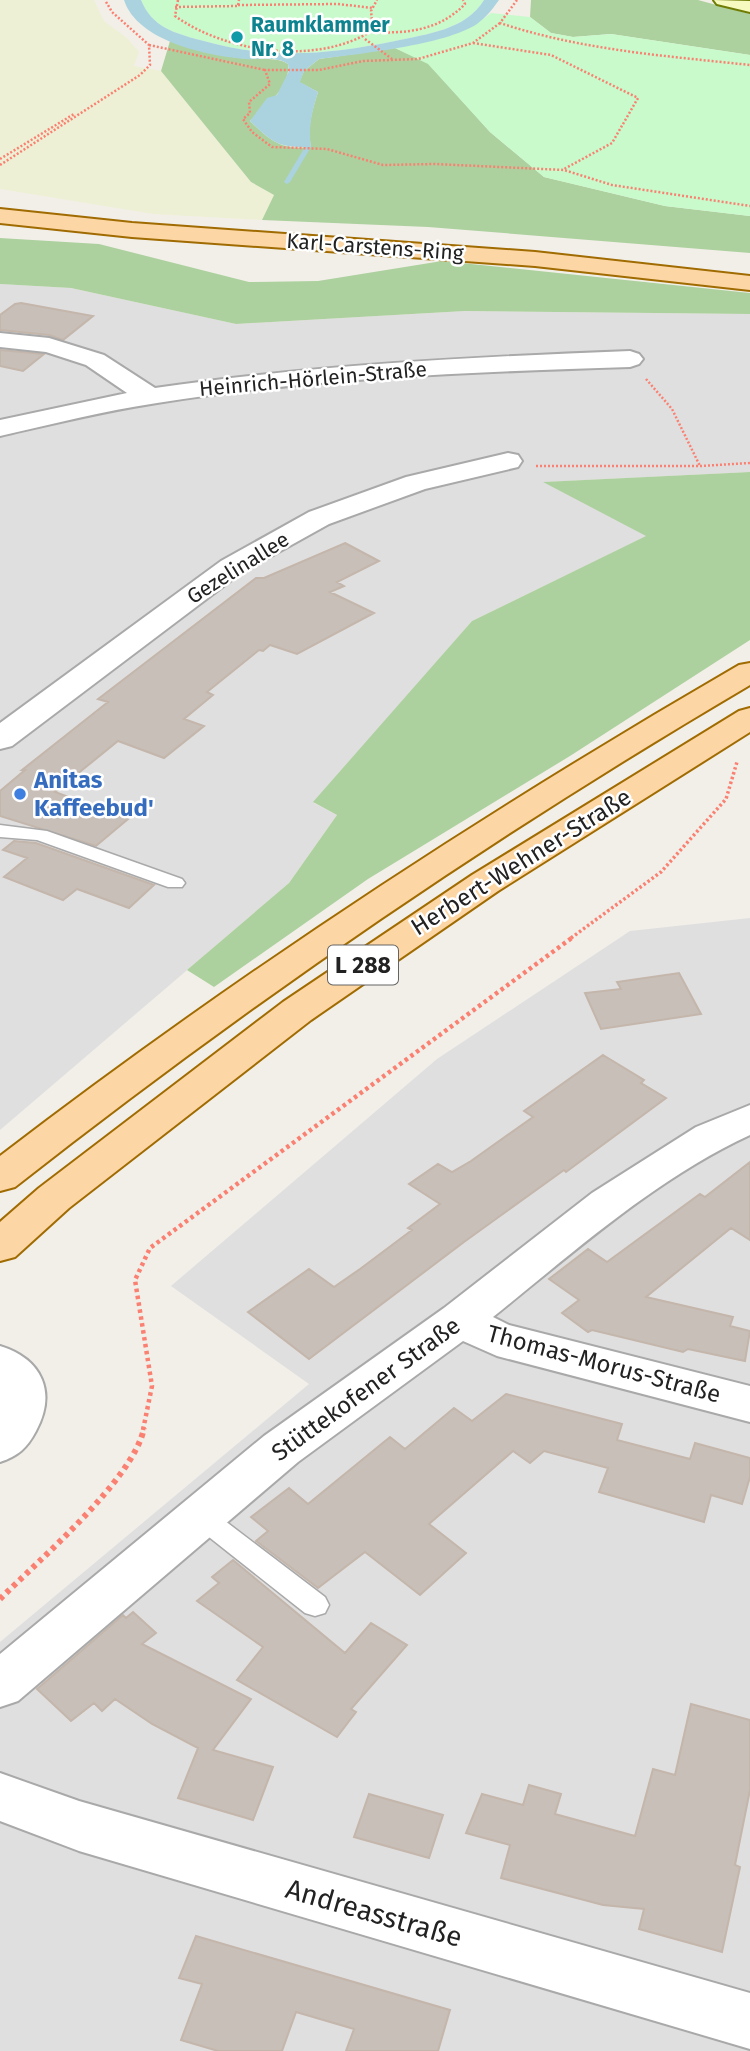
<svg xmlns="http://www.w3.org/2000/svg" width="750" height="2051" font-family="'Fira Sans',sans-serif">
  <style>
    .residential { fill: #e0dfdf }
    .farmland { fill: #eef0d5 }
    .forest { fill: #add19e }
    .park { fill: #c8facc }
    .water { fill: #aad3df }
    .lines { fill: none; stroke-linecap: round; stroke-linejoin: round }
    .stream { fill: #aad3df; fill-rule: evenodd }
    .building { fill: #c7bfb8; stroke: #c4b6ab; stroke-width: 2 }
    .service-casing { stroke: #a9a9a9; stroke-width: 3 }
    .minor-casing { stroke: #a9a9a9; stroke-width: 4 }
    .secondary-casing { stroke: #707d05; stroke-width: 4 }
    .primary-casing { stroke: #a06b00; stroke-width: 4 }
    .path-far3 { stroke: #fa8072; stroke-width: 2.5; stroke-dasharray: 2 2; stroke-linecap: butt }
    .path-far2 { stroke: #fa8072; stroke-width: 3.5; stroke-dasharray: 2.5 2.5; stroke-linecap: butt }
    .path-far1 { stroke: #fa8072; stroke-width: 4.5; stroke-dasharray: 3.5 3.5; stroke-linecap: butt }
    .path { stroke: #fa8072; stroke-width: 6; stroke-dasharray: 4.5 4.5; stroke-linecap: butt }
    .service { fill: #fff; fill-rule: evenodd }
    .minor { fill: #fff; fill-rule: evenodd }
    .secondary { fill: #f7fabf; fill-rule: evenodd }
    .primary { fill: #fcd6a4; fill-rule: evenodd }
    .culture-dot { fill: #0f9aa8; stroke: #fff; stroke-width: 2.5 }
    .shop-dot { fill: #3f7fe0; stroke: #fff; stroke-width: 2.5 }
    .labels { text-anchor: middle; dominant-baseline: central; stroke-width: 5; stroke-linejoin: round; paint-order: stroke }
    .far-culture-label { font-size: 21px; font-weight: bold; fill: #0d838f; stroke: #fff; text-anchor: start }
    .far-street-label { font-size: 21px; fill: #222; stroke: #fff }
    .shield { fill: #fff; stroke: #646464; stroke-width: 2 }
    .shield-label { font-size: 23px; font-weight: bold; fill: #222 }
    .shop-label { font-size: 24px; font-weight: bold; fill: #366cbe; stroke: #fff; text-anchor: start }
    .street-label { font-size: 24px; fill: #222; stroke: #fff }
    .near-street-label { font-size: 28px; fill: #222; stroke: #fff }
  </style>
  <rect width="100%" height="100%" fill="#f2efe9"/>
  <path class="residential" d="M0,284L71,288L236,324L465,311L750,314V472L545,482L647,536L472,621L314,803L337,815L289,883L0,1130Z
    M750,918V2051H0V1642L309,1384L171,1286L437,1059L630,931Z"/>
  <path class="farmland" d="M0,0H94L104,21L127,38L139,52L134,66L161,71L251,182L274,195L262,220L153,214L0,189Z"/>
  <path class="forest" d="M531,0H698L750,14V55L611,34L573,37L551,33L530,17Z
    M170,41C198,49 227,59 257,59C268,59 279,58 288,64C291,87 265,107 250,121C271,141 280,150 311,147C307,127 312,111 318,92L299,82L304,71L319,59L395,48L428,63L490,132L544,177L665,206L750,216V253L428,227L262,220L274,195L251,182L161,71Z
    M0,238L99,244L249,282L318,281L442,261L750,293V314L465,311L236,324L71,288L0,284Z
    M750,472V640L570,756L368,879L214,987L187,970L289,883L337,815L313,802L472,621L646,536L543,482Z"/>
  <path class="park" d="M141,0H484C466,30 427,34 395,41C325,55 269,60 200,40C174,33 152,27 141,0Z
    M491,13L530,17L551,33L573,37L611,34L750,55V216L665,206L544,177L490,132L428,64L395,48C429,40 463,35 491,13Z"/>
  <path class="water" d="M124,0H141C152,27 174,33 200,40C269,60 325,55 395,41C427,34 466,30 484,0H499C492,10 486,17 477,24C445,45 358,54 319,59L304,71L300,82L318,92C312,111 308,128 311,147C278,148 273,143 250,121L267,98L277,95L289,71L288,64C276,56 260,60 246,59C207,56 137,41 124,0Z"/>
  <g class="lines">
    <path class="stream" d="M295,137H299L311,147L290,182L287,184L284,182L305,147L295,139Z"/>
  </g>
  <path class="building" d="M21,303L93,316L63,340L49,335L0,330V315L15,304Z
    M0,350L44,354L23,371L0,366Z
    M345,543L379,561L337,582L344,586L330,592L374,613L297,654L270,645L263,651L259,650L207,692L213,695L184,719L204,726L164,758L118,741L55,792L128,819L96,846L0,816V791L25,770H22L108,702L98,699L256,578H264Z
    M14,841L36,843L154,885L129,908L77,889L63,900L4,877L27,858L3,850Z
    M679,973L701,1014L601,1029L585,993L621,989L617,982Z
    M603,1055L644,1080L641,1083L666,1098L566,1172L564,1170L464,1242L309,1359L248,1312L309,1269L334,1287L360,1269L412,1230L408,1228L440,1204L409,1184L438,1164L452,1172L471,1161L533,1117L524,1111Z
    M750,1162V1240L731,1228L646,1297L733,1317L730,1326L750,1331L745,1361L688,1349L683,1352L592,1330L588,1332L562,1313L579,1300L549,1279L588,1249L607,1262L700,1194L705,1197Z
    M506,1394L622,1424L617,1440L690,1459L695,1443L750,1458V1477L742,1504L711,1495L704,1522L599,1492L608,1468L544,1451L530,1463L513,1451L429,1524L466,1553L420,1595L365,1552L318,1588L256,1541L268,1531L251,1517L289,1488L308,1504L390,1437L405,1449L454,1408L472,1421Z
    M233,1560L345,1653L371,1623L407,1645L351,1709L356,1712L337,1737L237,1680L263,1647L197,1601L219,1583L212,1577Z
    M133,1612L156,1633L142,1644L251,1699L213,1750L273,1767L253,1820L178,1798L198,1748L152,1724L115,1699L102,1711L94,1703L71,1721L37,1689L123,1615L126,1618Z
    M691,1704L750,1720V1790L735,1865L740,1867L722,1952L639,1929L644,1909L603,1905L501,1878L510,1845L466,1833L482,1794L523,1805L529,1785L561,1794L555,1814L635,1836L653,1769L675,1775Z
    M369,1794L443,1815L429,1858L354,1837Z
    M196,1936L450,2010L438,2051H346L354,2029L296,2012L282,2051H218L181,2040L202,1984L179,1978Z"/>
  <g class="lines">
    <defs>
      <path id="service" d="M0,825L47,831L182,879L185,883L182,887H168L37,840L0,837Z
        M199,1504L208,1508L325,1597L329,1605L325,1613L315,1616L305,1613L190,1522L186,1515L190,1508Z"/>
      <path id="minor" d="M0,333L49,338L104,355L155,388C312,365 471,357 630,351L639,354L643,359L639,364L630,367C472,372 313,378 157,403C104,411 52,424 0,436V420L127,393L86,365L46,352L0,347Z
        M508,453L518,455L522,461L518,467L425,489L329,524L241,573L12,746L0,749V723L221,561L309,512L406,477Z
        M750,1105V1135C655,1179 574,1252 493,1317L509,1325L750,1386V1422L497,1356L463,1341L298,1462L18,1701L0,1707V1654L264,1436L444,1308L592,1193L696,1127Z
        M0,1346C42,1359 57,1392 36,1431C27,1448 18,1456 0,1462Z
        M0,1773L79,1801L750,1993V2049L79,1851L0,1821Z"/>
      <path id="secondary" d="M714,0L750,1V12L717,4Z"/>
      <path id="primary" d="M0,209L132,223L535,252L750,276V290L535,266L132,237L0,223Z
        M750,663V685C493,836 249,1003 15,1187L0,1191V1156C236,975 482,814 739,665Z
        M750,708V732L498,891L311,1020L69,1208L15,1257L0,1261V1222L39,1188L283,1002L472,875L739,711Z"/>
    </defs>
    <use href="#service" class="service-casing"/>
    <use href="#minor" class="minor-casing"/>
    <use href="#secondary" class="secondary-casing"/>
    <use href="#primary" class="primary-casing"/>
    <path class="path-far3" d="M178,0L175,16C227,53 318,66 373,30L371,11L377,0
      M517,0L500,23C581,50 666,56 750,65
      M238,5L338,4L373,8
      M175,7L238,6L239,0
      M500,23L473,43L418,59L363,61L319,70H265L270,84L249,102L250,113L243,119L252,132L272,147L327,149L383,165L435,164L564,170L612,185L750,206
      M372,32C407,34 440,30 465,4L463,0
      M365,39L392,59
      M473,43L551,55L638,98L612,143L564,169
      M149,45L265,70
      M0,159L74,114
      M0,165L140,75L150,65L149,45L112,12L105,0
      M646,379L672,409L700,466
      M536,466H700L750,463"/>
    <path class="path-far2" d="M571,938L661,872L726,799L737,762"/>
    <path class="path-far1" d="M143,1430L152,1386L135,1280L150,1248L573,937"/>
    <path class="path" d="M0,1599C38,1561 134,1479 144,1428"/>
    <use href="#service" class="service"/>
    <use href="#minor" class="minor"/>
    <use href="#secondary" class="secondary"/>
    <use href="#primary" class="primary"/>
  </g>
  <circle class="culture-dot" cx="237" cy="37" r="7"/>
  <circle class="shop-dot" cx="20" cy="794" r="7"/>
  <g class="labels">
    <g class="far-culture-label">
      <text x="251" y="25">Raumklammer<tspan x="251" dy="24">Nr. 8</tspan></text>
    </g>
    <g class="far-street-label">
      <text transform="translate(375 247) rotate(4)">Karl-Carstens-Ring</text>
      <text transform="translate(313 379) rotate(-5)">Heinrich-Hörlein-Straße</text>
      <text transform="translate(238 568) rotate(-32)">Gezelinallee</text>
    </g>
    <rect class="shield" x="328" y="945.5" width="70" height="39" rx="5"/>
    <g class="shield-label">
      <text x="363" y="965">L 288</text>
    </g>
    <g class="shop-label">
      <text x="34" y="780">Anitas<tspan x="34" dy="28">Kaffeebud'</tspan></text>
    </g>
    <g class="street-label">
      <text transform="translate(521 862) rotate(-32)">Herbert-Wehner-Straße</text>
      <text transform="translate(604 1364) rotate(15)">Thomas-Morus-Straße</text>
      <text transform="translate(366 1389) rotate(-36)">Stüttekofener Straße</text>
    </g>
    <g class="near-street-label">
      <text transform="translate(374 1913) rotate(16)">Andreasstraße</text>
    </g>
  </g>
</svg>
